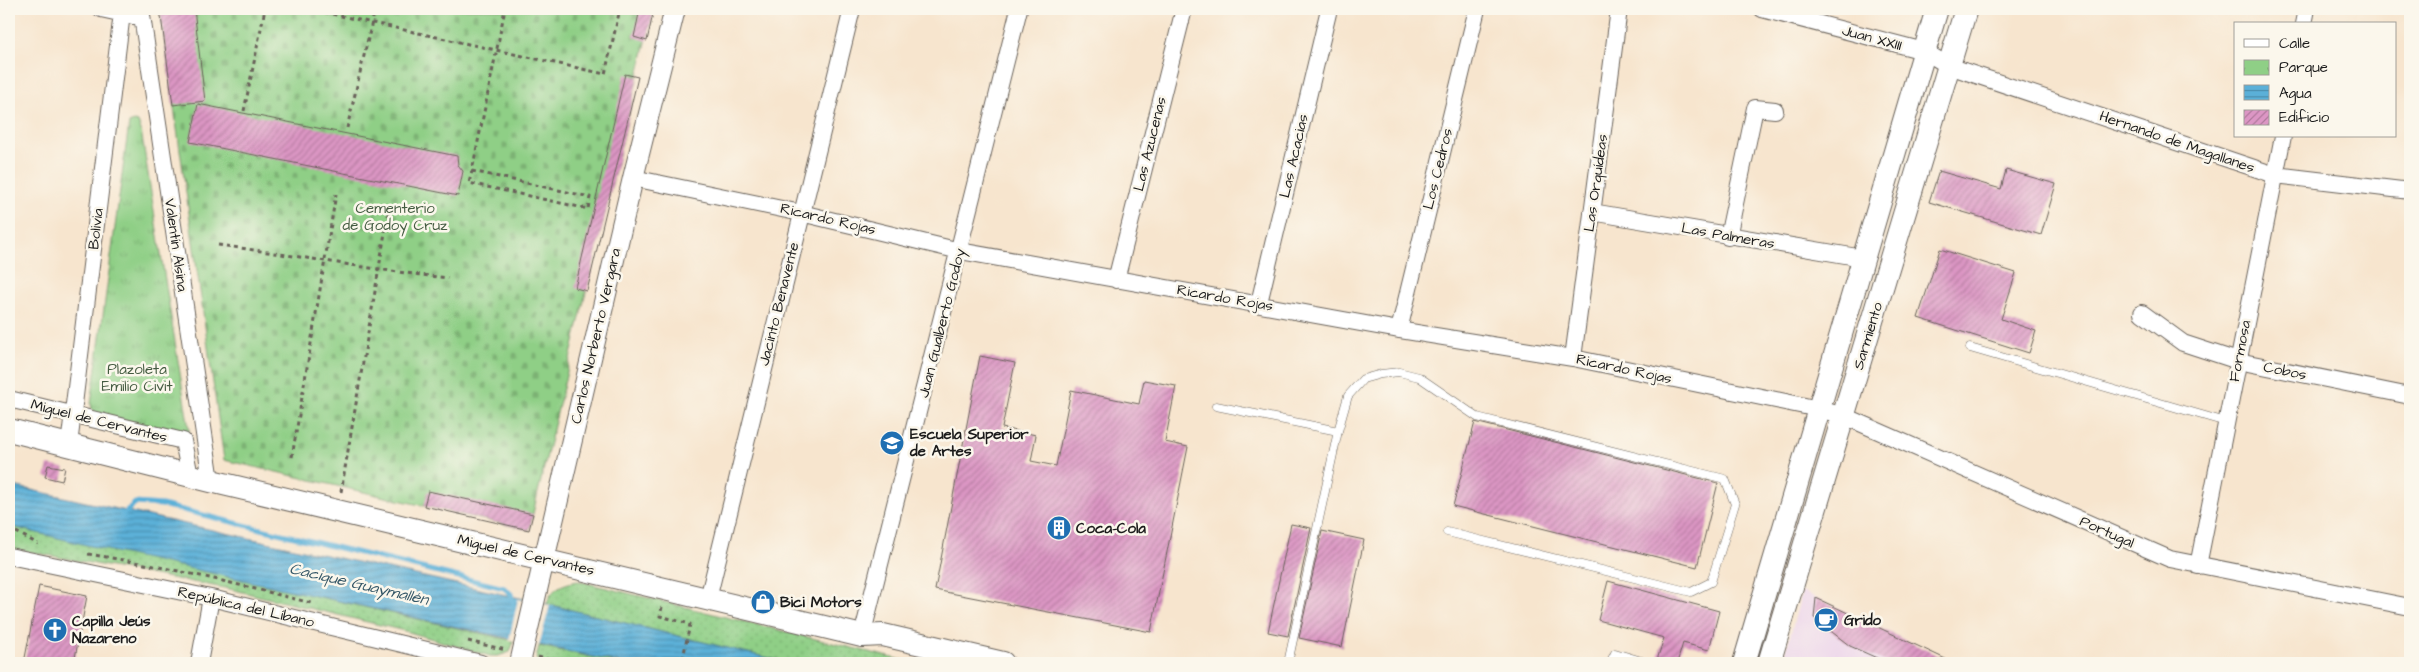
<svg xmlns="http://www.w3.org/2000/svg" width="2419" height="672" font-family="'Architects Daughter',sans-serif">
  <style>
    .built { fill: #ebd1eb }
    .grass { fill: url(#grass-dots); stroke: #567651 }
    .cemetery { fill: url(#cemetery-stones); stroke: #567651 }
    .park { fill: url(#park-tufts); stroke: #567651 }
    .water { fill: url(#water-rules); stroke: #3c667a }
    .pier { fill: #f7e5ce }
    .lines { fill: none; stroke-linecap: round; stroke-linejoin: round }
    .stream { stroke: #5bb0d8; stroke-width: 5 }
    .building { fill: url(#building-hatch) }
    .service-casing { stroke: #69625a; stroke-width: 9 }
    .minor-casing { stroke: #69625a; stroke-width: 18 }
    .tertiary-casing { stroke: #69625a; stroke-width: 22 }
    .secondary-casing { stroke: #69625a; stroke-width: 24 }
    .path { stroke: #69625a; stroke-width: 3; stroke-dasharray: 4 4; stroke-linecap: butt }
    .service { stroke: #fff; stroke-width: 8 }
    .minor { stroke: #fff; stroke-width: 16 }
    .tertiary { stroke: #fff; stroke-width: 20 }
    .secondary { stroke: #fff; stroke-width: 22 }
    .labels { text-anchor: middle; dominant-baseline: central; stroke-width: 5; stroke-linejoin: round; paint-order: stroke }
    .street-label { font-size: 15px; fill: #1c1c1c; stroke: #fbf7ec }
    .park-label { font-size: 15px; fill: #445b41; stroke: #fbf7ec }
    .poi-label { font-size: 15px; font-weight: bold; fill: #1c1c1c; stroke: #fbf7ec; text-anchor: start }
    .water-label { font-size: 16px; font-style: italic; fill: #355767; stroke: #fbf7ec }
  </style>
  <defs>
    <pattern id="grass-dots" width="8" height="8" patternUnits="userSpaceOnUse" patternTransform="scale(1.25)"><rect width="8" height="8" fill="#8fcf86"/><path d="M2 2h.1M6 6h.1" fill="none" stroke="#7bb173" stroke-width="1.8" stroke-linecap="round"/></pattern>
    <pattern id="cemetery-stones" width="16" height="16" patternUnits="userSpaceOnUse" patternTransform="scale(1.25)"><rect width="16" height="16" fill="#8fcf86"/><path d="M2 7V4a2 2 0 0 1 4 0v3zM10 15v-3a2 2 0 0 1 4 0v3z" fill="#7bb173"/></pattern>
    <pattern id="park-tufts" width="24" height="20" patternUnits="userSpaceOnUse" patternTransform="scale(1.25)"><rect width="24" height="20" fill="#8fcf86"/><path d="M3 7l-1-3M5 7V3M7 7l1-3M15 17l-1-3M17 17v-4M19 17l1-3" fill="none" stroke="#7bb173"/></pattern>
    <pattern id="water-rules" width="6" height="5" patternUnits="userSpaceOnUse" patternTransform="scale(1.25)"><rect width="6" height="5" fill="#5bb0d8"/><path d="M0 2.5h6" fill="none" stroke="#4a8eae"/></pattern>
    <pattern id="building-hatch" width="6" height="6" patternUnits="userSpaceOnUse" patternTransform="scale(1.25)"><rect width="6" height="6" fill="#dc96c4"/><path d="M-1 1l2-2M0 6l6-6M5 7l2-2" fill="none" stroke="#b27a9e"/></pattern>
  </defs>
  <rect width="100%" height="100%" fill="#fbf7ec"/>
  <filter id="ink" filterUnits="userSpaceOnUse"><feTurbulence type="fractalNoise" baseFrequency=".02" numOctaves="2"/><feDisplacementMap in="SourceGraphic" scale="10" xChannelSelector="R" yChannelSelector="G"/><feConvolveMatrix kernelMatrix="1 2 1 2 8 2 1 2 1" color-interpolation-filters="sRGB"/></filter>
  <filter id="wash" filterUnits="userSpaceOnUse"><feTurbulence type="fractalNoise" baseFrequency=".0096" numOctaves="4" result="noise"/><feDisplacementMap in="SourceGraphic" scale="20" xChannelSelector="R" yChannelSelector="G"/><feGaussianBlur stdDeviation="1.12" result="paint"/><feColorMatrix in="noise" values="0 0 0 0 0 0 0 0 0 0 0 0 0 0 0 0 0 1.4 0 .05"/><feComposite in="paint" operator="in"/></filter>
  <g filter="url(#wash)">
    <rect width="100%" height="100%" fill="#f7e5ce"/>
    <path class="built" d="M1802,591L1816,598L1954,663H1783Z"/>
    <path class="grass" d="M9,526L514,641L510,652L498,656H490L409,632L230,589L9,548Z
      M578,581L914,663H789L547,604C551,588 562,584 578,581Z
      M539,646L621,663H541L536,659Z"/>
    <path class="cemetery" d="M160,9H654L529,530L224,460Z"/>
    <path class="park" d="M134,121L138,122L141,130L189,429V432L185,434L97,414L92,410L91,404L128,131L129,123Z"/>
    <path class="water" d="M9,485L547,604L789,663H621L111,551L9,526Z"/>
    <path class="pier" d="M518,599L550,605L539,646L509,640Z"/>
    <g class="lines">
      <path class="stream" d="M121,517L135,503L162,505L504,588L511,594L513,602"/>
    </g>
    <g id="blocks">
      <path class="building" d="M160,9H194L205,101L173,105Z
        M640,9H654L647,41L634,37Z
        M625,74L638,77L587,291L575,288Z
        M198,104L457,156L458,165L463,171L458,196L190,142Z
        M2006,170L2056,184L2041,235L1929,202L1939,171L2001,189Z
        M1940,249L2016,273L2001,319L2036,331L2029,353L1918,318Z
        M980,356L1015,363L1002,428L1036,435L1031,461L1056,466L1071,390L1139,404L1144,380L1176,386L1165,442L1188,447L1151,632L935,590Z
        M1475,422L1718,483L1697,567L1453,506Z
        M48,465L65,468L62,481L45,477Z
        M428,491L533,514L529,530L424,506Z
        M1291,524L1311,528L1288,636L1268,632Z
        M1322,531L1364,540L1342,647L1299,638Z
        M1608,581L1719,611L1709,650L1683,643L1677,663H1656L1664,638L1598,620Z
        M39,586L87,596L74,663H24Z
        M1816,598L1954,663H1888L1850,646L1814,618Z"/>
    </g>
  </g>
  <g filter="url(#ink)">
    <use href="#blocks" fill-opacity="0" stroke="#69625a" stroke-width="1"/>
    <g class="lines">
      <defs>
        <path id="service" d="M1970,348L2226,422
          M1216,406L1338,431
          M1288,663L1338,431L1348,396L1363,379L1381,374L1399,372L1419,377L1477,417L1725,479L1735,504L1711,582L1691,592L1447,532
          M1610,663L1615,653L1648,663"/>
        <path id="minor" d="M101,9L133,16
          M141,9L211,481
          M1762,9L1924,51L1949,66L2275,175L2410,191
          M2304,24L2307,9
          M633,178L801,213L960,251L1399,330L1573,358L1819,409L1844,416L2170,559L2410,607
          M1592,212L1863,258
          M1728,237L1755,108L1775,110
          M1116,280L1184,9
          M1259,303L1329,9
          M2142,313L2183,343L2238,361L2410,396
          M1399,330L1477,9
          M1573,358L1619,9
          M9,399L183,441L190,476
          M69,445L122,13
          M9,556L211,598L481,663
          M2198,566L2283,136
          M708,599L852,9
          M862,636L1019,9
          M199,663L211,598"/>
        <path id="tertiary" d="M520,663L633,178L675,9"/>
        <path id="secondary" d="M9,430L211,481L862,636L883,635L1003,663
          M1744,663L1937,9
          M1769,663L1966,9"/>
      </defs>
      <use href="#service" class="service-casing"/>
      <use href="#minor" class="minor-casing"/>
      <use href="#tertiary" class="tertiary-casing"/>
      <use href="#secondary" class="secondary-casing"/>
      <path class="path" d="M309,9L605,74L620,9
        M244,111L265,9
        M347,128L375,9
        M472,171L590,197L588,209L469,183L472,171L505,9
        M218,245C295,255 371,270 448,278
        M292,457L336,194
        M341,492L389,209
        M9,528L38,544
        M88,554C164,566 237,584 311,603
        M662,607L660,616L690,624L682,663
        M468,641L506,650
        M538,657L565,663"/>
      <use href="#service" class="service"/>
      <use href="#minor" class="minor"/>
      <use href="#tertiary" class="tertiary"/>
      <use href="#secondary" class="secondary"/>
    </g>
  </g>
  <defs>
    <symbol id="school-disc" viewBox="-11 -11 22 22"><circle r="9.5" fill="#1f6fb2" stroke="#fbf7ec"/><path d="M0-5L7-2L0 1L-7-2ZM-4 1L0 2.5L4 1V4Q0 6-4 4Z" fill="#fff"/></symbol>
    <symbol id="building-disc" viewBox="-11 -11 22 22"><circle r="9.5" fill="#1f6fb2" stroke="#fbf7ec"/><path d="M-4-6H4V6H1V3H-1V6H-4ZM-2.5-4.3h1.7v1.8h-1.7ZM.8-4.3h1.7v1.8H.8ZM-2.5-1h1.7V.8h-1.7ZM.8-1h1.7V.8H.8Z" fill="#fff"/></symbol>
    <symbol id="shop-disc" viewBox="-11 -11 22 22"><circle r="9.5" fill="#1f6fb2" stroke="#fbf7ec"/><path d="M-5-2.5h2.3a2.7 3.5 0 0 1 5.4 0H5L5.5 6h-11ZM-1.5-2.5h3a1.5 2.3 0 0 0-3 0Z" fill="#fff"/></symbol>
    <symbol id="cafe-disc" viewBox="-11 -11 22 22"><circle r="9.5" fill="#1f6fb2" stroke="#fbf7ec"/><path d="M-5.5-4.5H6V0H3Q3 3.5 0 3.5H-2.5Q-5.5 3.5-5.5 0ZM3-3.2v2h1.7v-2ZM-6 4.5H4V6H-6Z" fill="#fff"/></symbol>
    <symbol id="church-disc" viewBox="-11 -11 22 22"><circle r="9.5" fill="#1f6fb2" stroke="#fbf7ec"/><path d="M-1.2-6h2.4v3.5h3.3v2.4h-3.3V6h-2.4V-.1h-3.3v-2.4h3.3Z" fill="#fff"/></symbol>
  </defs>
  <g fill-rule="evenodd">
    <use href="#school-disc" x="878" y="429" width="28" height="28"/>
    <use href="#building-disc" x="1045" y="514" width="28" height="28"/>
    <use href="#shop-disc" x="749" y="588" width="28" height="28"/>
    <use href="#cafe-disc" x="1812" y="606" width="28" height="28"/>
    <use href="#church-disc" x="41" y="616" width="28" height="28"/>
  </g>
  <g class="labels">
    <g class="street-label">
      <text transform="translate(1872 38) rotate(15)">Juan XXIII</text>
      <text transform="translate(2177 142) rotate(19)">Hernando de Magallanes</text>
      <text transform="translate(1150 144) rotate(-76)">Las Azucenas</text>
      <text transform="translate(1294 156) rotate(-77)">Las Acacias</text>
      <text transform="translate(1438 169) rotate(-76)">Los Cedros</text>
      <text transform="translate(1596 183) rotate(-82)">Las Orquídeas</text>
      <text transform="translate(828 219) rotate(13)">Ricardo Rojas</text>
      <text transform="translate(96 229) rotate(-83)">Bolivia</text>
      <text transform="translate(1728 236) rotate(10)">Las Palmeras</text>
      <text transform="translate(176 245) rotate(82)">Valentín Alsina</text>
      <text transform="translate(1225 298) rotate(10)">Ricardo Rojas</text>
      <text transform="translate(779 304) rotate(-76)">Jacinto Benavente</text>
      <text transform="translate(942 323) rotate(-76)">Juan Gualberto Godoy</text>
      <text transform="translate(596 336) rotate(-77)">Carlos Norberto Vergara</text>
      <text transform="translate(1868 336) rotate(-73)">Sarmiento</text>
      <text transform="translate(2240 351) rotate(-79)">Formosa</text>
      <text transform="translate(1624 369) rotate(12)">Ricardo Rojas</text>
      <text transform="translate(2285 371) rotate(11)">Cobos</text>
      <text transform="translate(99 421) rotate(14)">Miguel de Cervantes</text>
      <text transform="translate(2107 532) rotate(24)">Portugal</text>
      <text transform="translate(526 555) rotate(13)">Miguel de Cervantes</text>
      <text transform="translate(246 607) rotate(13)">República del Líbano</text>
    </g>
    <g class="park-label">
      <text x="395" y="208">Cementerio<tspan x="395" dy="17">de Godoy Cruz</tspan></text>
      <text x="137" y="369">Plazoleta<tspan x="137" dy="17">Emilio Civit</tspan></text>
    </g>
    <g class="poi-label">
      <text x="910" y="434">Escuela Superior<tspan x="910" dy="17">de Artes</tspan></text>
      <text x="1076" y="528">Coca-Cola</text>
      <text x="780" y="602">Bici Motors</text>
      <text x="1844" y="620">Grido</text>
      <text x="72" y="621">Capilla Jeús<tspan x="72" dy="17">Nazareno</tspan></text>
    </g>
    <g class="water-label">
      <text transform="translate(359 584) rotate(13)">Cacique Guaymallén</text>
    </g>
  </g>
  <rect width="2419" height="672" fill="none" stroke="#fbf7ec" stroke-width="30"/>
  <rect x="2234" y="22" width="162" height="115" fill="#fbf7ec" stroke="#a29f99"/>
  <rect x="2244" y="39" width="25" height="8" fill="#ffffff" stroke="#a29f99"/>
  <text x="2279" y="48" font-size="15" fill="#1c1c1c">Calle</text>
  <rect x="2244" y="60" width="25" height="15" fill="url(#park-tufts)" stroke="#a29f99"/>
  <text x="2279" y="72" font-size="15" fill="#1c1c1c">Parque</text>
  <rect x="2244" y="85" width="25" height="15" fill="url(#water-rules)" stroke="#a29f99"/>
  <text x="2279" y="98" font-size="15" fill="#1c1c1c">Agua</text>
  <rect x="2244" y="110" width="25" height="15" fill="url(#building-hatch)" stroke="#a29f99"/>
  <text x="2279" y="122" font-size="15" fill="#1c1c1c">Edificio</text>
</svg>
